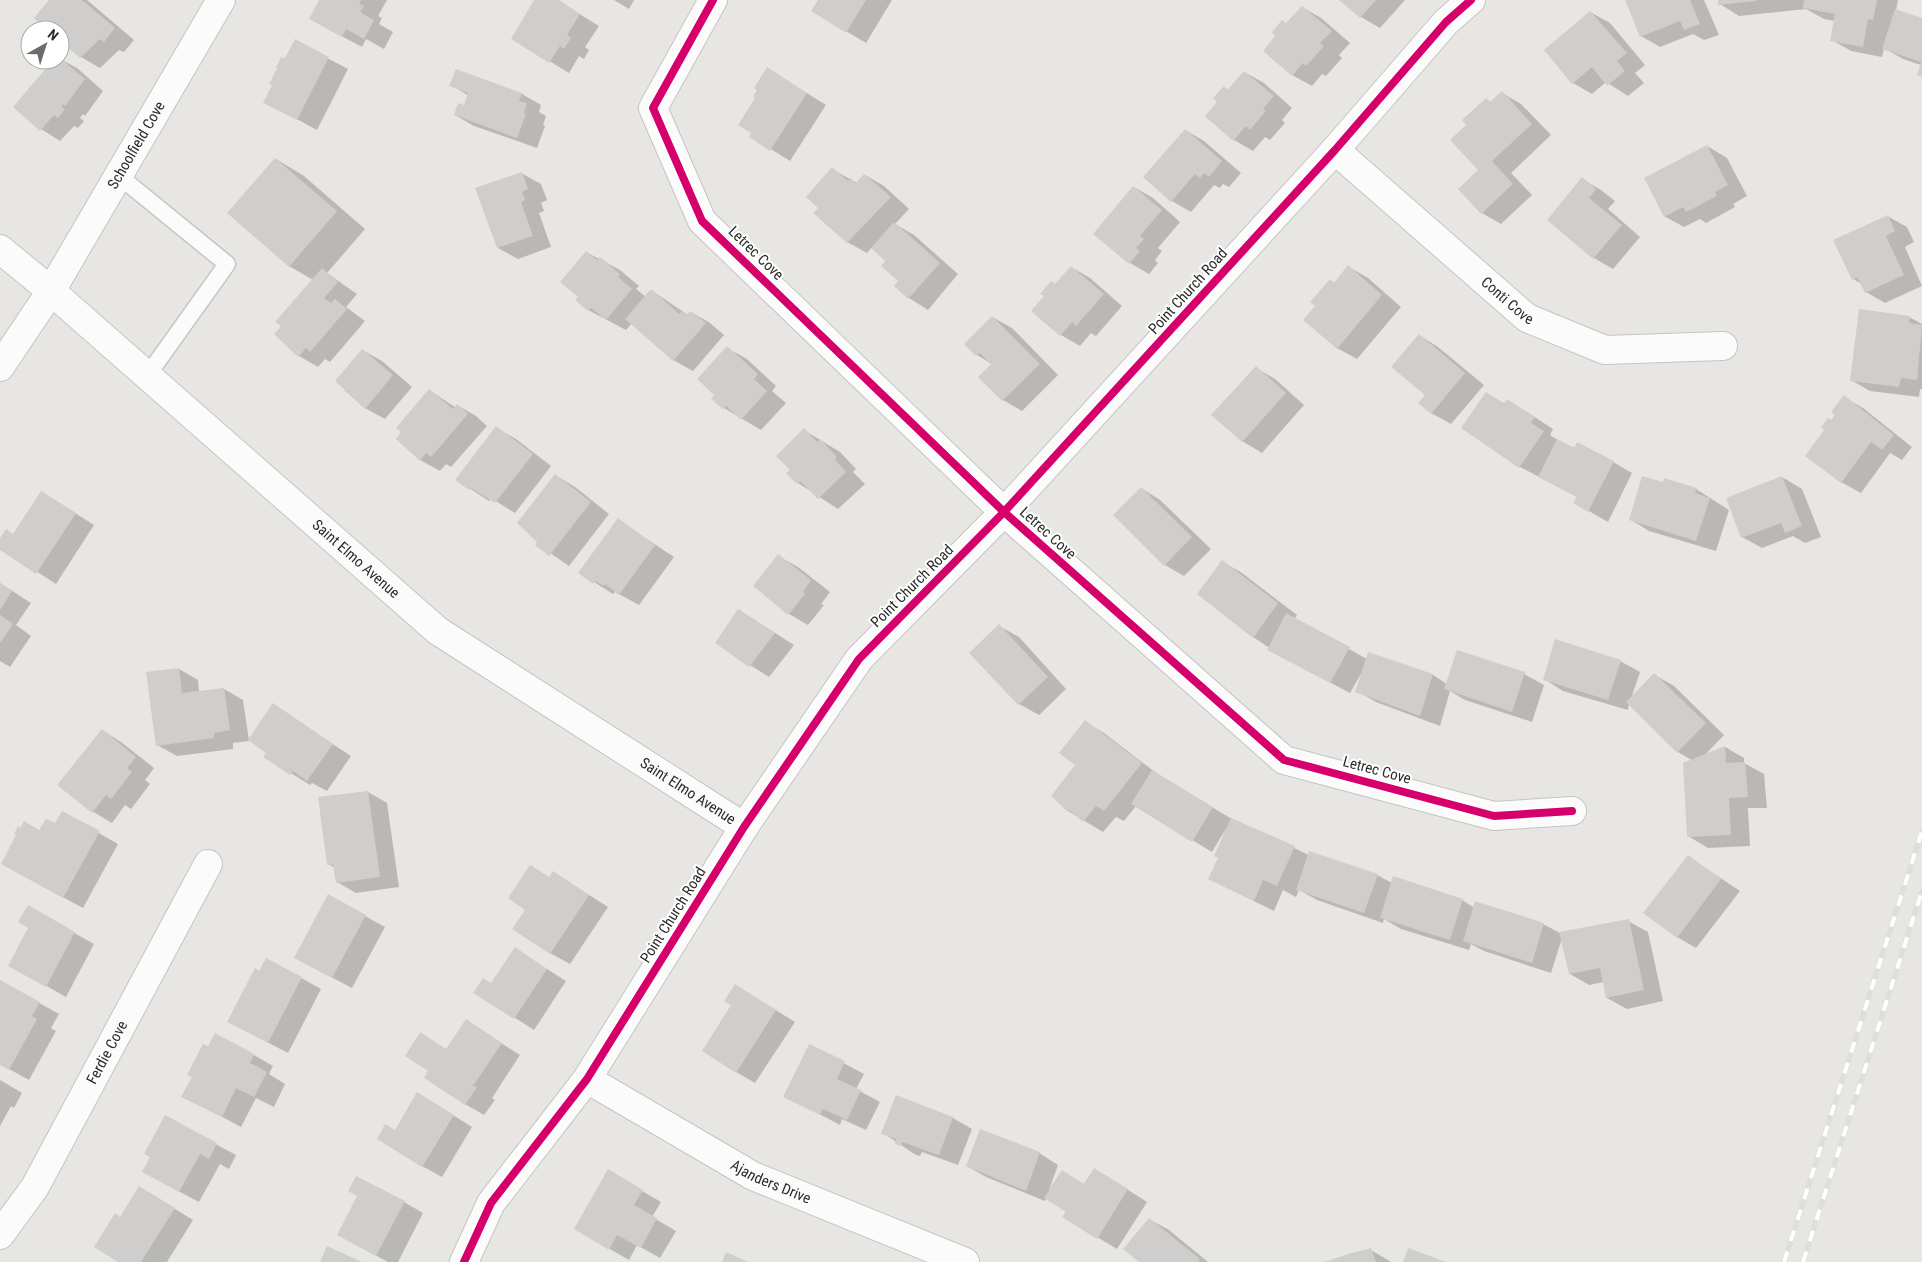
<svg xmlns="http://www.w3.org/2000/svg" width="1922" height="1262" font-family="'Roboto Condensed',sans-serif">
  <style>
    .shadow { fill: #0003 }
    .building { fill: #d0cecc }
    .lines { fill: none; stroke-linecap: round; stroke-linejoin: round }
    .lane-casing { stroke: #c5c4c5; stroke-width: 19 }
    .street-casing { stroke: #c5c4c5; stroke-width: 30 }
    .secondary-casing { stroke: #c5c4c5; stroke-width: 30 }
    .lane { stroke: #fcfbfb; stroke-width: 16 }
    .street { stroke: #fcfbfb; stroke-width: 28 }
    .secondary { stroke: #fcfbfb; stroke-width: 28 }
    .rail-casing { stroke: #dedee0; stroke-width: 5.5 }
    .rail { stroke: #fff; stroke-width: 4; stroke-dasharray: 11; stroke-linecap: butt }
    .cycleway-casing { stroke: #fff; stroke-width: 11 }
    .cycleway { stroke: #d6006c; stroke-width: 8 }
    .labels { text-anchor: middle; dominant-baseline: central; stroke-width: 4; stroke-linejoin: round; paint-order: stroke }
    .street-label { font-size: 15px; fill: #2b2b2b; stroke: #fff }
  </style>
  <rect width="100%" height="100%" fill="#e8e6e3"/>
  <path class="shadow" d="M51,0H87L134,40L124,52L119,50L100,68L81,57L60,39V30H49Z
    M321,0H387L378,16L382,18L379,24L393,32L384,49L366,39L362,47L330,30Z
    M536,0H557L599,26L585,47L589,50L584,59L579,56L569,73L512,38Z
    M614,0H634L629,9Z
    M819,0H892L866,43L812,11Z
    M1341,0H1405L1380,28L1361,17Z
    M1626,0H1704L1719,35L1704,40L1693,34L1660,47L1641,36Z
    M1719,0H1898L1896,10L1922,19V76L1921,65L1903,59L1884,48L1882,57L1851,51L1832,40L1835,21L1824,19L1806,9L1739,16L1720,4Z
    M1302,7L1321,18L1350,43L1339,55L1342,58L1326,76L1322,74L1312,86L1292,75L1287,24Z
    M1590,12L1610,23L1645,65L1635,73L1644,83L1628,96L1606,82L1592,94L1573,83Z
    M295,41L348,69L317,130L265,102L273,85L284,74L285,60Z
    M60,59L77,68L103,91L85,116L83,114L80,118L84,121L78,128L74,126L60,141L41,129L55,60Z
    M768,69L826,105L790,161L750,136L753,132L757,97Z
    M456,70L522,94L541,105L539,112L546,116L543,125L545,126L537,148L474,126L455,115L465,107L469,96L451,85Z
    M1244,72L1264,83L1292,108L1282,120L1285,123L1270,140L1265,137L1253,151L1234,140L1206,116L1219,102L1224,88L1229,90Z
    M1502,93L1521,104L1551,135L1511,173L1532,195L1501,224L1482,213L1479,170L1468,125L1486,99L1492,103Z
    M1185,130L1204,141L1241,173L1229,187L1223,184L1220,188L1214,185L1191,212L1172,201Z
    M1707,146L1727,158L1747,196L1733,204L1735,207L1706,223L1700,219L1684,227L1664,216Z
    M276,159L304,176L365,229L327,273L357,294L346,307L365,321L330,362L325,359L318,367L299,356L313,280L289,266Z
    M832,169L857,183L865,175L884,186L909,209L895,224L914,235L958,274L928,310L909,298L895,286L900,281L887,261L872,247L867,253L847,242L820,207Z
    M521,173L541,184L547,200L541,203L544,211L539,213L551,247L518,259L498,248Z
    M1582,179L1601,190L1615,201L1608,209L1640,237L1613,269L1594,258L1548,220Z
    M1134,187L1153,198L1180,222L1158,248L1162,251L1155,260L1158,263L1149,274L1130,263L1095,234Z
    M1887,216L1907,227L1914,242L1905,247L1922,286L1885,303L1866,292L1862,284L1853,279Z
    M586,252L620,270L639,286L636,289L646,297L651,290L688,315L691,312L710,323L724,335L693,371L673,360L632,323L626,330L588,310L580,297Z
    M1071,267L1090,278L1122,306L1096,336L1091,333L1080,346L1061,335L1033,311Z
    M1349,267L1368,278L1401,307L1357,359L1337,348L1316,306L1330,280L1335,283Z
    M992,317L1012,328L1058,375L1022,411L1003,400L979,377L992,364L977,355Z
    M1909,317L1922,324V389H1920L1919,397L1870,391L1851,380Z
    M1419,335L1438,347L1484,385L1451,424L1431,413L1426,395Z
    M727,348L747,359L776,386L772,391L786,403L761,430L724,408L713,398L716,395Z
    M362,350L382,361L412,387L385,419L365,408L344,390Z
    M1256,368L1275,379L1304,405L1262,453L1242,441Z
    M429,390L455,407L457,405L476,416L487,426L451,467L446,464L440,471L420,460Z
    M1486,393L1505,404L1527,412L1553,429L1550,435L1562,443L1613,462L1632,473L1608,522L1575,503L1578,497L1520,467L1463,428Z
    M1844,397L1863,408L1912,447L1902,460L1890,453L1861,493L1841,482L1832,421Z
    M496,428L516,439L551,466L515,513L491,498L489,501L457,480Z
    M804,430L840,452L856,469L853,472L865,484L838,509L798,483L787,473L791,470Z
    M555,475L575,487L609,514L569,566L537,544Z
    M1782,477L1802,489L1821,537L1805,543L1793,536L1762,548L1742,537Z
    M1663,484L1696,489L1729,510L1716,551L1649,531L1630,519Z
    M1141,488L1160,500L1211,549L1184,576L1165,565Z
    M42,492L94,525L56,584L0,548V540L14,536Z
    M618,520L674,557L639,605L615,592L613,594L580,573Z
    M778,556L798,567L830,592L821,604L824,605L808,625L789,614Z
    M1223,562L1242,573L1297,615L1294,619L1367,659L1433,675L1447,684L1524,674L1544,685L1532,722L1465,700L1450,691L1440,726L1376,702L1357,691L1362,672L1350,693L1288,660L1253,637Z
    M0,583L31,603L16,625L31,636L10,667L0,661Z
    M739,610L794,645L769,677L750,665Z
    M999,626L1019,637L1066,689L1039,715L1019,704L971,654Z
    M1620,661L1640,672L1631,699L1655,675L1674,686L1724,735L1705,755L1725,747L1744,758V763L1764,774L1767,808H1748L1750,846L1708,848L1688,836L1693,761L1678,752L1629,704L1628,710L1563,691L1544,679Z
    M179,669L198,680L199,692L224,689L243,700L249,741L233,743V749L177,756L157,745Z
    M273,705L351,756L327,791L312,783L310,785L265,757L268,752Z
    M1085,722L1104,733L1160,776L1232,819L1309,855L1377,875L1392,883L1462,900L1475,908L1543,924L1560,933L1628,921L1648,932L1663,1001L1627,1009L1607,998L1604,982L1589,985L1570,974L1562,938L1551,973L1484,951L1471,944L1469,950L1401,929L1384,919L1383,923L1317,900L1299,890L1296,897L1283,890L1274,911L1209,879L1219,858L1225,830L1212,852L1136,806L1124,821L1116,817L1103,832L1068,811Z
    M102,730L121,742L154,768L145,780L150,784L131,809L125,805L112,823L92,811Z
    M368,792L387,803L399,887L356,893L337,882L335,868L328,864Z
    M62,812L118,844L83,908L22,875L40,831L55,825Z
    M1689,857L1740,891L1696,948L1677,937Z
    M531,866L550,878L553,872L608,907L570,964L550,953L527,909Z
    M28,907L94,944L66,997L29,976Z
    M365,916L385,927L352,988L314,968Z
    M515,949L566,981L534,1030L475,992L492,984Z
    M267,959L321,989L288,1053L248,1032L260,972Z
    M0,981L59,1014L51,1028L56,1031L29,1080L0,1064Z
    M755,997L795,1022L755,1083L736,1072Z
    M466,1021L520,1055L492,1098L495,1100L484,1115L465,1104L447,1050Z
    M810,1045L864,1074L856,1089L880,1102L866,1130L842,1119L840,1125L785,1096Z
    M254,1055L273,1066L269,1074L285,1084L274,1107L256,1098L241,1127L183,1096Z
    M0,1080L22,1093L14,1108L11,1106L0,1126Z
    M437,1105L472,1127L442,1177L422,1166L395,1131Z
    M165,1117L236,1155L229,1169L220,1164L199,1202L163,1183L152,1157Z
    M953,1118L972,1129L958,1165L922,1152L920,1156L916,1155L883,1133Z
    M1039,1153L1058,1165L1049,1190L1062,1171L1085,1185L1114,1181L1147,1202L1117,1249L1064,1217L1068,1211L1046,1198L1045,1201L986,1177L967,1166Z
    M608,1171L661,1202L652,1217L676,1231L660,1258L637,1245L629,1260L575,1229Z
    M159,1199L193,1220L167,1262H120L121,1218Z
    M404,1202L423,1213L398,1262H388L358,1246Z
    M1149,1219L1169,1230L1208,1262H1141Z
    M1371,1250L1391,1262H1330Z"/>
  <path class="building" d="M49,0H82L115,28L104,42L100,39L80,58L60,41V30H47L34,18Z
    M319,0H361L359,4L364,6L360,12L374,20L364,39L346,29L342,37L309,19Z
    M534,0H559L580,14L567,35L571,38L564,49L560,46L549,63L511,39Z
    M818,0H866L846,33L811,11Z
    M1339,0H1376L1360,18Z
    M1625,0H1690L1700,24L1684,30L1680,21L1640,37Z
    M1718,0H1756V1L1718,5Z
    M1804,0H1877L1873,20L1868,19L1863,47L1830,41L1835,14L1803,8Z
    M1302,6L1332,31L1320,43L1324,46L1306,66L1303,63L1292,76L1263,51L1275,36L1272,32L1282,20L1286,23Z
    M1895,9L1922,18V77L1917,75L1921,62L1882,49Z
    M1590,11L1627,53L1617,61L1625,71L1607,86L1592,67L1572,84L1544,50Z
    M295,39L329,57L297,120L263,103L272,85L269,84L276,70L278,71L276,68L281,57L285,58Z
    M60,58L85,79L65,106L63,104L61,106L65,109L58,118L54,115L40,131L13,107L53,60H60Z
    M767,67L807,93L770,151L749,137L751,133L738,125L755,98L753,97L757,90L754,88Z
    M456,69L522,93L519,101L527,103L524,113L526,114L517,138L454,115L458,103L464,105L468,93L449,86Z
    M1244,71L1274,96L1263,109L1266,111L1250,130L1246,126L1233,141L1205,116L1217,102L1213,98L1224,86L1227,90Z
    M1502,91L1532,124L1492,161L1513,184L1481,214L1458,189L1478,170L1450,140L1466,125L1462,120L1486,98L1490,102Z
    M1185,129L1222,161L1209,177L1204,173L1200,178L1195,174L1171,202L1143,177Z
    M1707,145L1728,185L1715,192L1717,196L1686,212L1683,207L1664,217L1644,178Z
    M275,158L337,211L289,267L227,213Z
    M832,167L848,181L851,178L856,183L864,174L891,197L847,243L813,213L818,208L806,197Z
    M522,172L528,189L522,192L525,200L521,202L533,236L497,248L475,188Z
    M1582,177L1596,189L1589,198L1622,225L1593,259L1547,220Z
    M1133,186L1162,210L1140,236L1144,239L1136,248L1140,251L1129,264L1093,234Z
    M1888,215L1895,231L1886,236L1904,275L1865,293L1857,277L1852,280L1833,240Z
    M894,222L940,263L908,299L894,286L898,281L881,266L885,261L871,248Z
    M586,251L597,260L600,257L620,274L618,277L632,289L606,320L591,308L588,311L575,300L578,297L560,282Z
    M1348,265L1382,295L1337,349L1303,320L1315,306L1310,302L1330,279L1334,283Z
    M1071,266L1104,294L1076,326L1072,322L1060,336L1031,311L1044,296L1040,294L1051,281L1055,284Z
    M322,268L338,282L324,298L331,303L335,299L347,309L310,352L306,348L298,357L274,334L281,326L275,322Z
    M651,289L679,314L682,311L687,315L690,311L706,323L673,361L625,319Z
    M1859,309L1910,316L1909,323L1922,325L1917,380L1901,378L1899,387L1850,381Z
    M992,316L1040,364L1002,401L978,377L991,364L980,353L976,356L964,344Z
    M1419,334L1465,373L1431,414L1418,403L1425,395L1391,367Z
    M727,346L758,374L754,379L767,391L741,420L726,406L723,409L711,399L714,395L697,379Z
    M362,349L393,375L365,409L335,381Z
    M1256,366L1286,393L1242,442L1211,415Z
    M429,389L453,409L457,404L468,414L431,457L426,453L420,461L396,439L401,432L396,428Z
    M1486,392L1504,404L1507,399L1535,417L1531,423L1544,431L1519,468L1461,428Z
    M1844,395L1894,435L1882,450L1871,442L1841,483L1805,456L1824,430L1821,427L1828,418L1831,420L1835,415L1831,412Z
    M496,426L533,454L495,503L471,488L469,490L455,480Z
    M804,428L817,442L820,439L837,457L835,460L846,472L818,499L800,481L797,484L786,473L790,470L776,456Z
    M1557,439L1574,448L1577,442L1614,461L1588,512L1573,503L1577,497L1538,477Z
    M555,474L591,502L549,556L535,545L537,542L517,523Z
    M1642,476L1663,482L1664,478L1697,488L1695,493L1710,498L1696,541L1629,520Z
    M1782,476L1802,526L1785,533L1781,523L1741,538L1726,498Z
    M1141,487L1192,537L1164,566L1113,515Z
    M41,491L76,513L36,574L0,550V538L6,529L13,534Z
    M618,518L655,545L619,595L605,584L604,586L595,581L593,584L578,573Z
    M778,554L811,580L803,592L805,594L788,615L753,586Z
    M1222,560L1278,603L1253,638L1197,594Z
    M0,583L12,591L0,610Z
    M738,609L775,633L749,667L715,643Z
    M1286,613L1350,647L1330,683L1267,650Z
    M0,615L13,624L0,643Z
    M999,624L1048,677L1018,705L969,653Z
    M1555,639L1621,660L1608,700L1543,680Z
    M1457,650L1525,672L1512,712L1444,689Z
    M1368,652L1433,674L1420,716L1355,692Z
    M179,668L182,693L224,688L230,730L214,733V738L156,746L146,672Z
    M1654,673L1706,723L1677,753L1626,702Z
    M273,703L333,744L307,781L293,771L290,775L263,757L266,753L248,740Z
    M1085,720L1142,763L1104,811L1096,806L1083,822L1069,810L1068,812L1051,796L1075,765L1059,753Z
    M102,729L136,757L127,768L132,772L111,799L106,795L92,813L57,785Z
    M1725,746L1726,763L1745,762L1748,797L1729,798L1731,835L1687,837L1683,763Z
    M1152,770L1213,807L1192,842L1131,804Z
    M368,791L380,877L336,883L333,865H327L318,797Z
    M62,811L100,831L63,898L1,864L16,835L14,834L18,826L20,828L24,821L39,830L46,819L55,823Z
    M1231,818L1295,846L1277,886L1263,880L1254,901L1208,879L1218,858L1214,856Z
    M1309,851L1378,874L1364,913L1296,890Z
    M1688,855L1721,879L1677,938L1643,913Z
    M530,865L549,877L553,871L589,895L550,954L512,929L525,910L508,898Z
    M1393,876L1463,899L1450,940L1380,918Z
    M328,894L366,915L332,978L294,958Z
    M1475,901L1544,923L1532,963L1463,941Z
    M28,905L75,932L46,987L8,966L28,928L18,922Z
    M1629,919L1644,990L1606,998L1600,968L1569,974L1559,932Z
    M515,947L547,969L514,1019L473,993L483,978L491,983Z
    M266,958L302,977L268,1043L227,1022L255,968L259,971Z
    M0,980L40,1002L32,1016L37,1019L9,1070L0,1065Z
    M735,984L776,1010L736,1073L702,1051L731,1005L724,1001Z
    M466,1019L502,1043L473,1086L477,1087L465,1105L424,1078L428,1071L405,1056L420,1032L446,1049Z
    M215,1033L254,1054L250,1063L267,1072L254,1097L236,1088L222,1117L181,1097L192,1077L187,1075L203,1044L208,1046Z
    M809,1044L845,1061L837,1079L861,1090L847,1120L823,1109L820,1115L783,1097Z
    M417,1092L454,1115L422,1167L377,1139L385,1124L395,1130Z
    M896,1095L953,1117L939,1155L902,1142L901,1146L895,1144L896,1139L881,1134Z
    M165,1115L217,1143L209,1159L200,1154L179,1192L142,1172L150,1157L144,1154Z
    M980,1129L1040,1152L1026,1191L966,1166Z
    M1094,1168L1128,1189L1097,1239L1062,1217L1066,1212L1044,1198L1062,1170L1084,1184Z
    M608,1169L643,1190L634,1205L657,1218L641,1248L617,1235L609,1250L574,1229Z
    M356,1176L405,1201L376,1256L337,1235L357,1196L348,1191Z
    M139,1186L175,1208L141,1262H118L94,1247L115,1213L120,1217Z
    M1149,1218L1200,1259L1198,1262H1139L1123,1249Z
    M327,1246L362,1262H320Z
    M1371,1248L1376,1262H1324L1352,1253Z
    M1408,1248L1446,1262H1403Z
    M726,1252L748,1262H722Z"/>
  <g class="lines">
    <defs>
      <path id="lane" d="M119,176L227,264L147,376"/>
      <g id="street">
        <path d="M713,0L653,108L702,221L1004,512L1284,760L1494,816L1572,811"/>
        <path id="s1" d="M1335,150L1527,318L1605,350L1723,346"/>
        <path id="s2" d="M51,291L221,0"/>
        <path id="s3" d="M587,1079L753,1176L965,1262"/>
        <path id="s4" d="M0,1235L35,1187L208,864"/>
        <path d="M464,1262L491,1203L587,1079L744,827"/>
      </g>
      <g id="secondary">
        <path id="s5" d="M0,249L51,291L438,631L744,827L859,659L1004,512L1335,150L1446,22L1471,0"/>
        <path d="M0,367L51,291"/>
      </g>
    </defs>
    <use href="#lane" class="lane-casing"/>
    <use href="#street" class="street-casing"/>
    <use href="#secondary" class="secondary-casing"/>
    <use href="#lane" class="lane"/>
    <use href="#street" class="street"/>
    <use href="#secondary" class="secondary"/>
    <defs>
      <path id="rail" d="M1784,1262L1922,831
        M1803,1262L1922,891"/>
    </defs>
    <use href="#rail" class="rail-casing"/>
    <use href="#rail" class="rail"/>
    <defs>
      <path id="cycleway" d="M713,0L653,108L702,221L1004,512L1284,760L1494,816L1572,811
        M464,1262L491,1203L587,1079L744,827L859,659L1004,512L1335,150L1446,22L1471,0"/>
    </defs>
    <use href="#cycleway" class="cycleway-casing"/>
    <use href="#cycleway" class="cycleway"/>
  </g>
  <g class="labels">
    <g class="street-label">
      <text stroke="none"><textPath href="#s2" startOffset="169">Schoolfield Cove</textPath></text>
      <text transform="translate(756 253) rotate(44)">Letrec Cove</text>
      <text transform="translate(1188 291) rotate(-48)">Point Church Road</text>
      <text stroke="none"><textPath href="#s1" startOffset="229">Conti Cove</textPath></text>
      <text transform="translate(1048 533) rotate(42)">Letrec Cove</text>
      <text stroke="none"><textPath href="#s5" startOffset="472">Saint Elmo Avenue</textPath></text>
      <text transform="translate(912 586) rotate(-45)">Point Church Road</text>
      <text transform="translate(1377 770) rotate(15)">Letrec Cove</text>
      <text stroke="none"><textPath href="#s5" startOffset="878">Saint Elmo Avenue</textPath></text>
      <text transform="translate(673 915) rotate(-58)">Point Church Road</text>
      <text stroke="none"><textPath href="#s4" startOffset="212">Ferdie Cove</textPath></text>
      <text stroke="none"><textPath href="#s3" startOffset="211">Ajanders Drive</textPath></text>
    </g>
  </g>
  <g transform="translate(45 45) rotate(39)"><circle r="24" fill="#ffffff" stroke="#aaaaaa"/>
  <path d="M0-4L9 19L0 12L-9 19Z" fill="#6d6c6b"/>
  <text y="-8" font-size="14" font-weight="bold" text-anchor="middle" fill="#2b2b2b">N</text>
  </g>
</svg>
